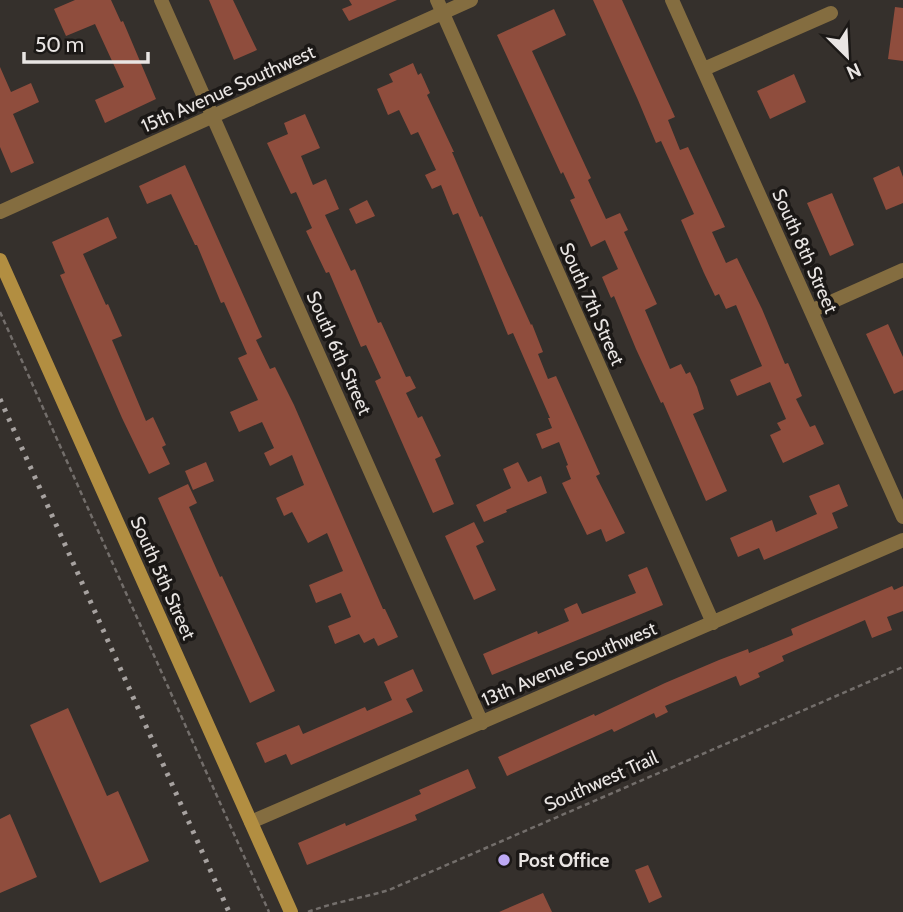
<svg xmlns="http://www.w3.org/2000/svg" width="903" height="912" font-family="Cabin,sans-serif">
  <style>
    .building { fill: #8f4d3d }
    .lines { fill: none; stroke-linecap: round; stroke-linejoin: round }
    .path { stroke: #736e6b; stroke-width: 2.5; stroke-dasharray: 5 3.5; stroke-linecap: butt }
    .minor { stroke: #846d40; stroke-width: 14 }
    .secondary { stroke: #b28e41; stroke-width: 14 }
    .rail { stroke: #a7a2a0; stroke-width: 5; stroke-dasharray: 3.5 7; stroke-linecap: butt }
    .poi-dot { fill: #bda9f5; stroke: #1b1816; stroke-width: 2.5 }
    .labels { text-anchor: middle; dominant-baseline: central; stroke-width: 7; stroke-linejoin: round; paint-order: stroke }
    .street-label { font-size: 19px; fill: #e9e5e3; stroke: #1b1816 }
    .poi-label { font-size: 19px; font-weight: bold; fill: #e9e5e3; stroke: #1b1816; text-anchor: start }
  </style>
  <rect width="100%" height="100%" fill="#35302c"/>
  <path class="building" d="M75,0H111L121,22L123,21L156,99L105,123L95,100L124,87L95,24L66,36L54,9Z
    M209,0H233L257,50L234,60Z
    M349,0H397L349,21L342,9L352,5Z
    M593,0H622L675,117L668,120L680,150L688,147L725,227L712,232L726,263L737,258L762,309L785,364L788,363L802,396L796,399L810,427L815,425L824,444L783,463L770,435L781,430L777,423L786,419L770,382L737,396L730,380L762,366L736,305L726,309L719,294L715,296L704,273L681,220L694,214L661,141L656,143L638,100Z
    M895,7L903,8V61L888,59Z
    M554,9L566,35L532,51L591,178L588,180L606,219L620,213L628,230L624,232L657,304L645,310L670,369L681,364L686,374L690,372L697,387L704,409L693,414L727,491L706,501L663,402L661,403L636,349L614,296L611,298L602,277L618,269L605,240L591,247L570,200L575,198L563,172L561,174L497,35Z
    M413,63L418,75L421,73L430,93L427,95L454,152H452L480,217L482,216L505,268L531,325L532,324L543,352L538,354L548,379L556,376L600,474L596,476L625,533L606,542L601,529L587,535L572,504L562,483L571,479L566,466L568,465L559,442L542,449L536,434L552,428L548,418H550L513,333L508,335L458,213L453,215L441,185L432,189L425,175L436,170L418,132L411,135L399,110L388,115L377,89L393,82L389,74Z
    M0,67L11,92L31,83L39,102L13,114L34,163L11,173L0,147Z
    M794,74L806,102L770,119L757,91Z
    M305,114L320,148L301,156L313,185L326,179L339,209L325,215L351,271L355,269L378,323L381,322L406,377L410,376L416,388L406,393L418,418L422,416L441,456L435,459L454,504L433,513L375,381L381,378L366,345L361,347L329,272L326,273L306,231L312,228L296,192L291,194L267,143L288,134L284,123Z
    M185,165L262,337L256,340L270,369L275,367L294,405L383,609H385L398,637L378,646L374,638L364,643L359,634L335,644L328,626L351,617L341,593L316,603L309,585L343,571L327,533L308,543L292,512L284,516L276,498L304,485L292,455L270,466L264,453L274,448L262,422L239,432L230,412L258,400L238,358L247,354L224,302L221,303L197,245H195L171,194L147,204L139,186Z
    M899,166L903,177V203L886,210L873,178Z
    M832,193L854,245L830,256L807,203Z
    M367,200L375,216L356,224L349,209Z
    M108,217L117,238L83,254L106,305L108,304L122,336L112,340L146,421L153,417L166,445L162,447L170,464L149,474L122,418L60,275L65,273L52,242Z
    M888,324L903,357V390L894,394L866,334Z
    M206,462L214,481L193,490L185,471Z
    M518,462L528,482L541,476L547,493L506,510L507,512L484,522L476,505L511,488L503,469Z
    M188,484L197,503L189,507L220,577L222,576L275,691L250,703L158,498Z
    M839,484L848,506L832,513L838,528L764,560L759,548L738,557L730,538L772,520L776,532L817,514L809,496Z
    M474,522L484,542L476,546L496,590L474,600L445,536Z
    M647,567L663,605L492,675L483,654L537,631L538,634L569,621L564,609L577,603L582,614L636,593L628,575Z
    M892,586L894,590L903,586V611L887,617L892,630L872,638L865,620L782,656L784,661L758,673L760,677L740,686L736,676L665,706L668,712L656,718L654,713L614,732L612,729L507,776L498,757L594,714L595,716L665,683L719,660L748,649L749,653L793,635L791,629Z
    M413,669L423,691L406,699L413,712L291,765L286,754L265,763L256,743L299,725L303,734L365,707L367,711L392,700L384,682Z
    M68,708L107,796L118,791L149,861L100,883L30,725Z
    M468,769L476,788L415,815L417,820L307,865L298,843L345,823L346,826L421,794L419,790Z
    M10,814L37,877L0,893V819Z
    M648,865L662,897L649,903L635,870Z
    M543,893L552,912H499Z"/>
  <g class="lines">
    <path class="path" d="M0,312L269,912
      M308,912C334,902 362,898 389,890L903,667"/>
    <path class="minor" d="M161,0L482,723
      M437,0L713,623
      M672,0L903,517
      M704,69L831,13
      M0,212L471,0
      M811,311L903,270
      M251,822L903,540"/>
    <path class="secondary" d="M0,260L291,912"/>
    <path class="rail" d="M0,399L229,912"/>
  </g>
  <circle class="poi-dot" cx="504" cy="860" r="7"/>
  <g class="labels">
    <g class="street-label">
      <text transform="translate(228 89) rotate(-24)">15th Avenue Southwest</text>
      <text transform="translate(805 251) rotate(66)">South 8th Street</text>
      <text transform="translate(592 304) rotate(66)">South 7th Street</text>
      <text transform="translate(339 353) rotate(66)">South 6th Street</text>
      <text transform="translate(163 578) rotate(66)">South 5th Street</text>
      <text transform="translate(569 664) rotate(-23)">13th Avenue Southwest</text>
      <text transform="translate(601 781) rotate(-24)">Southwest Trail</text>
    </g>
    <g class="poi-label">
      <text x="518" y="860">Post Office</text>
    </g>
  </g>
  <g transform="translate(847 56) rotate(156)" stroke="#1b1816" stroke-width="5" paint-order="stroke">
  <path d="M0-5L12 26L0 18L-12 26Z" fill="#e9e5e3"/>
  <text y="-10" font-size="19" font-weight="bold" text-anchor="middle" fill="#e9e5e3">N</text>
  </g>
  <path d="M24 52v10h124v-10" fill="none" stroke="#e9e5e3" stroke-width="3.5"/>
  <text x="35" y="52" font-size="21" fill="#e9e5e3" stroke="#1b1816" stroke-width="5" paint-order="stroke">50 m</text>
</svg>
